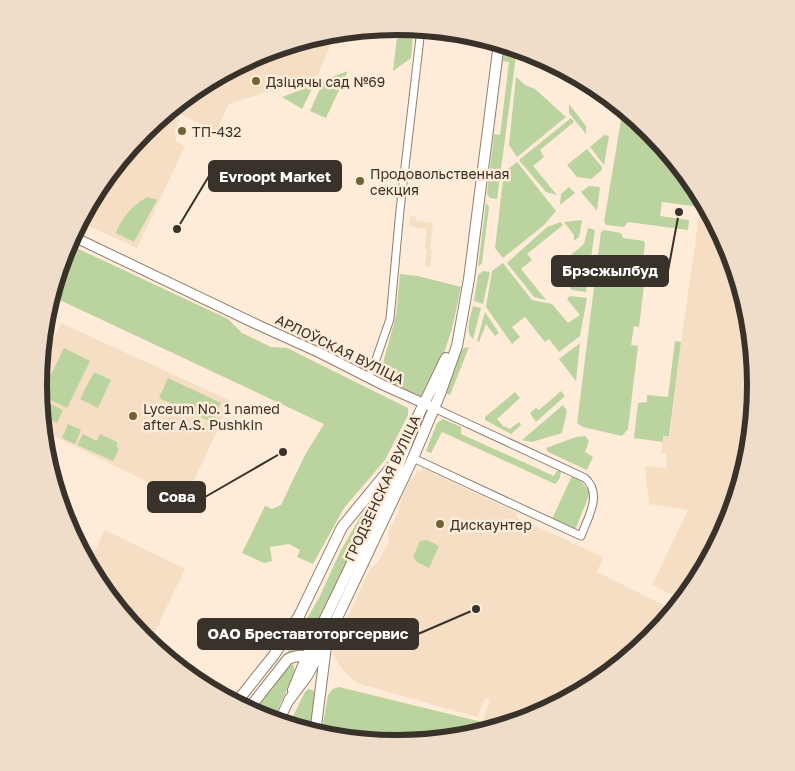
<svg xmlns="http://www.w3.org/2000/svg" width="795" height="771" font-family="'Golos Text',sans-serif">
  <style>
    .built { fill: #f6dec5 }
    .green { fill: #bad39f }
    .lines { fill: none; stroke-linecap: round; stroke-linejoin: round }
    .minor-casing { stroke: #8f7e6c; stroke-width: 9 }
    .tertiary-casing { stroke: #8f7e6c; stroke-width: 11 }
    .secondary-casing { stroke: #8f7e6c; stroke-width: 12 }
    .minor { stroke: #fff; stroke-width: 7 }
    .tertiary { stroke: #fff; stroke-width: 9 }
    .secondary { stroke: #fff; stroke-width: 10 }
    .poi-dot { fill: #726331; stroke: #ffecd8; stroke-width: 2 }
    .labels { text-anchor: middle; dominant-baseline: central; stroke-width: 5; stroke-linejoin: round; paint-order: stroke }
    .poi-label { font-size: 14px; fill: #39322a; stroke: #ffecd8; text-anchor: start }
    .street-label { font-size: 14px; fill: #39322a; stroke: #ffecd8 }
    .rim { fill: none; stroke: #39322a; stroke-width: 6 }
    .leader { fill: none; stroke: #39322a; stroke-width: 2 }
    .callout-dot { fill: #39322a; stroke: #ffecd8; stroke-width: 2 }
    .callout { fill: #39322a; stroke: #39322a; stroke-width: 2 }
    .callout-label { font-size: 15px; text-anchor: middle; font-weight: bold; fill: #fff }
  </style>
  <rect width="100%" height="100%" fill="#ffecd8"/>
  <path class="built" d="M328,33L334,35L318,75L274,92L270,91L229,104L216,131L170,110L198,87L260,53Z
    M165,114L180,121L175,132L176,141L185,146L137,248L80,222L99,186L144,131Z
    M702,196L730,248L750,316L757,386L750,456L729,523L696,585L684,600L652,585L688,510L649,504L645,466L667,468L666,454L661,453L663,436H670L681,342Z
    M410,216L416,217V221L433,223L430,249H432L430,267L425,266L427,249L425,248L427,229L409,226Z
    M61,323L231,401L185,500L43,431L38,385L40,365Z
    M422,468L518,513L516,517L603,557L597,572L675,611L651,640L597,684L535,718L486,732L484,730L482,722L490,700L486,698L477,717L357,683L342,669L333,654L341,632L369,571L379,560L389,541L388,532L399,510L401,498L411,478L413,479L417,470L421,472Z
    M105,530L185,569L149,644L99,585L88,565Z"/>
  <path class="green" d="M398,28L413,36L411,58L393,71Z
    M505,44L517,48L497,199L490,198L487,194L494,134L500,135L509,62L503,61Z
    M348,71L326,118L310,111L324,80Z
    M516,77L525,85L535,89L566,117L517,157L509,145Z
    M314,85L302,109L282,97Z
    M569,104L586,126V134L569,113Z
    M623,108L652,132L696,186L702,196L700,207L662,202L660,216L689,220L688,230L628,222L624,227L606,225L604,222Z
    M571,118L574,122L540,150L544,157L533,166L557,195L546,192L519,160Z
    M604,135L609,136L604,165L590,147Z
    M587,149L602,167V170L591,179L577,177L567,165Z
    M517,162L556,211L544,225L503,258L495,248L504,172Z
    M589,186L600,187L597,211L581,192Z
    M569,187L575,193L560,205L561,194Z
    M148,197L157,200L134,242L116,233C121,219 134,203 148,197Z
    M486,203L489,207L482,263L478,267Z
    M582,220L579,237L574,241V235L564,222Z
    M561,222L563,225L527,254L532,260L521,269L546,300L534,297L507,263L547,227Z
    M588,228L595,230L586,292L572,290L555,268L584,244Z
    M604,230L621,233L623,238L644,241L645,244L641,276L645,277L639,327L634,326L631,345L638,346L628,429L622,436L583,427L577,423L601,232Z
    M68,244L228,319L242,333L271,347L287,348L408,408V415L385,460L344,508L313,564L297,557L300,550L289,544L270,547L272,561L264,563L242,553L265,506L272,509L281,505L305,455L324,424L51,296Z
    M503,263L532,300L552,304L568,323L580,315L567,299L570,296L587,298L580,336L559,352L549,339L545,342L525,317L512,327L520,337L512,344L486,307L492,271Z
    M483,271L490,272L483,304L474,301L478,275Z
    M400,274L418,276L461,287L452,329L442,359L426,394L420,396L384,380L380,374L396,316Z
    M473,306L481,308L473,339C464,332 471,316 473,306Z
    M485,312L499,333L495,336L486,324L479,342L477,341Z
    M675,341L681,342L669,436H663V442L634,438L638,403L647,402V395L668,397Z
    M580,343L576,381L559,359Z
    M469,347L450,395L444,393L461,352L464,348Z
    M64,348L90,361L67,408L41,395Z
    M94,372L111,380L98,408L80,399Z
    M168,378L221,403L212,422L159,398Z
    M561,391L565,396L536,422L530,413L536,408L539,410Z
    M515,392L520,398L497,419L503,426L510,429L519,422L521,425L511,434L485,420V417Z
    M41,399L63,410L57,423L41,416L40,403Z
    M563,405L567,411L562,433L532,442L522,440Z
    M443,419L461,427V434L554,476L558,469L561,471C561,475 559,481 555,484L442,432L431,453L426,451L437,423Z
    M68,424L81,430L75,444L62,438Z
    M83,434L97,441L100,434L117,442V447L119,449L113,461L77,445Z
    M585,436L589,441L585,452L593,457L587,470L548,452L546,448L576,437Z
    M572,476L581,481L590,493L575,530L552,519Z
    M392,478L304,652L293,651L289,654L250,701L290,648L319,598L341,550L362,514Z
    M427,540L439,546L429,568L417,562L413,557L420,541Z
    M293,664L295,671L273,721L252,713L287,667Z
    M339,687L482,722L484,730L486,732L467,738L397,745L321,736L328,695L333,689Z
    M308,689L313,690L315,695L310,733L288,726L305,692Z"/>
  <g class="lines">
    <defs>
      <path id="minor" d="M368,378L373,368L390,319L400,210L421,29
        M413,458L581,536C588,517 603,494 585,478L434,408"/>
      <path id="tertiary" d="M72,236L258,325L320,353L385,386L434,408
        M278,723L289,700"/>
      <path id="secondary" d="M293,690L307,656L394,476L418,416L446,358
        M289,700L307,676L327,639L413,458L440,394L457,346L469,279L499,43
        M235,704L274,655L299,616L342,527L397,460
        M247,711L288,659C295,656 303,654 310,658
        M315,734L326,646"/>
    </defs>
    <use href="#minor" class="minor-casing"/>
    <use href="#tertiary" class="tertiary-casing"/>
    <use href="#secondary" class="secondary-casing"/>
    <use href="#minor" class="minor"/>
    <use href="#tertiary" class="tertiary"/>
    <use href="#secondary" class="secondary"/>
  </g>
  <g class="poi-dot">
    <circle cx="256" cy="81" r="5"/>
    <circle cx="182" cy="131" r="5"/>
    <circle cx="360" cy="181" r="5"/>
    <circle cx="133" cy="416" r="5"/>
    <circle cx="440" cy="524" r="5"/>
  </g>
  <g class="labels">
    <g class="poi-label">
      <text x="266" y="81">Дзіцячы сад №69</text>
      <text x="192" y="131">ТП-432</text>
      <text x="370" y="173">Продовольственная<tspan x="370" dy="16">секция</tspan></text>
      <text x="143" y="408">Lyceum No. 1 named<tspan x="143" dy="16">after A.S. Pushkin</tspan></text>
      <text x="450" y="524">Дискаунтер</text>
    </g>
    <g class="street-label">
      <text transform="translate(340 349) rotate(26)">АРЛОЎСКАЯ ВУЛІЦА</text>
      <text transform="translate(382 488) rotate(-65)">ГРОДЗЕНСКАЯ ВУЛІЦА</text>
    </g>
  </g>
  <path d="M0 0H795V771H0ZM47 385a350 350 0 1 1 700 0a350 350 0 1 1-700 0Z" fill="#efddca" fill-rule="evenodd"/>
  <path class="rim" d="M47 385a350 350 0 1 1 700 0a350 350 0 1 1-700 0Z"/>
  <path class="leader" d="M177 229L209 176M679 212L668 271M283 452L205 497M476 609L418 634"/>
  <g class="callout-dot">
    <circle cx="177" cy="229" r="5"/>
    <circle cx="679" cy="212" r="5"/>
    <circle cx="283" cy="452" r="5"/>
    <circle cx="476" cy="609" r="5"/>
  </g>
  <g class="callout">
    <rect x="209" y="161" width="132" height="30" rx="5"/>
    <rect x="552" y="256" width="116" height="30" rx="5"/>
    <rect x="148" y="482" width="57" height="30" rx="5"/>
    <rect x="198" y="619" width="220" height="30" rx="5"/>
  </g>
  <g class="callout-label">
    <text x="275" y="182">Evroopt Market</text>
    <text x="610" y="276">Брэсжылбуд</text>
    <text x="177" y="502">Сова</text>
    <text x="308" y="639">ОАО Бреставтоторгсервис</text>
  </g>
</svg>
